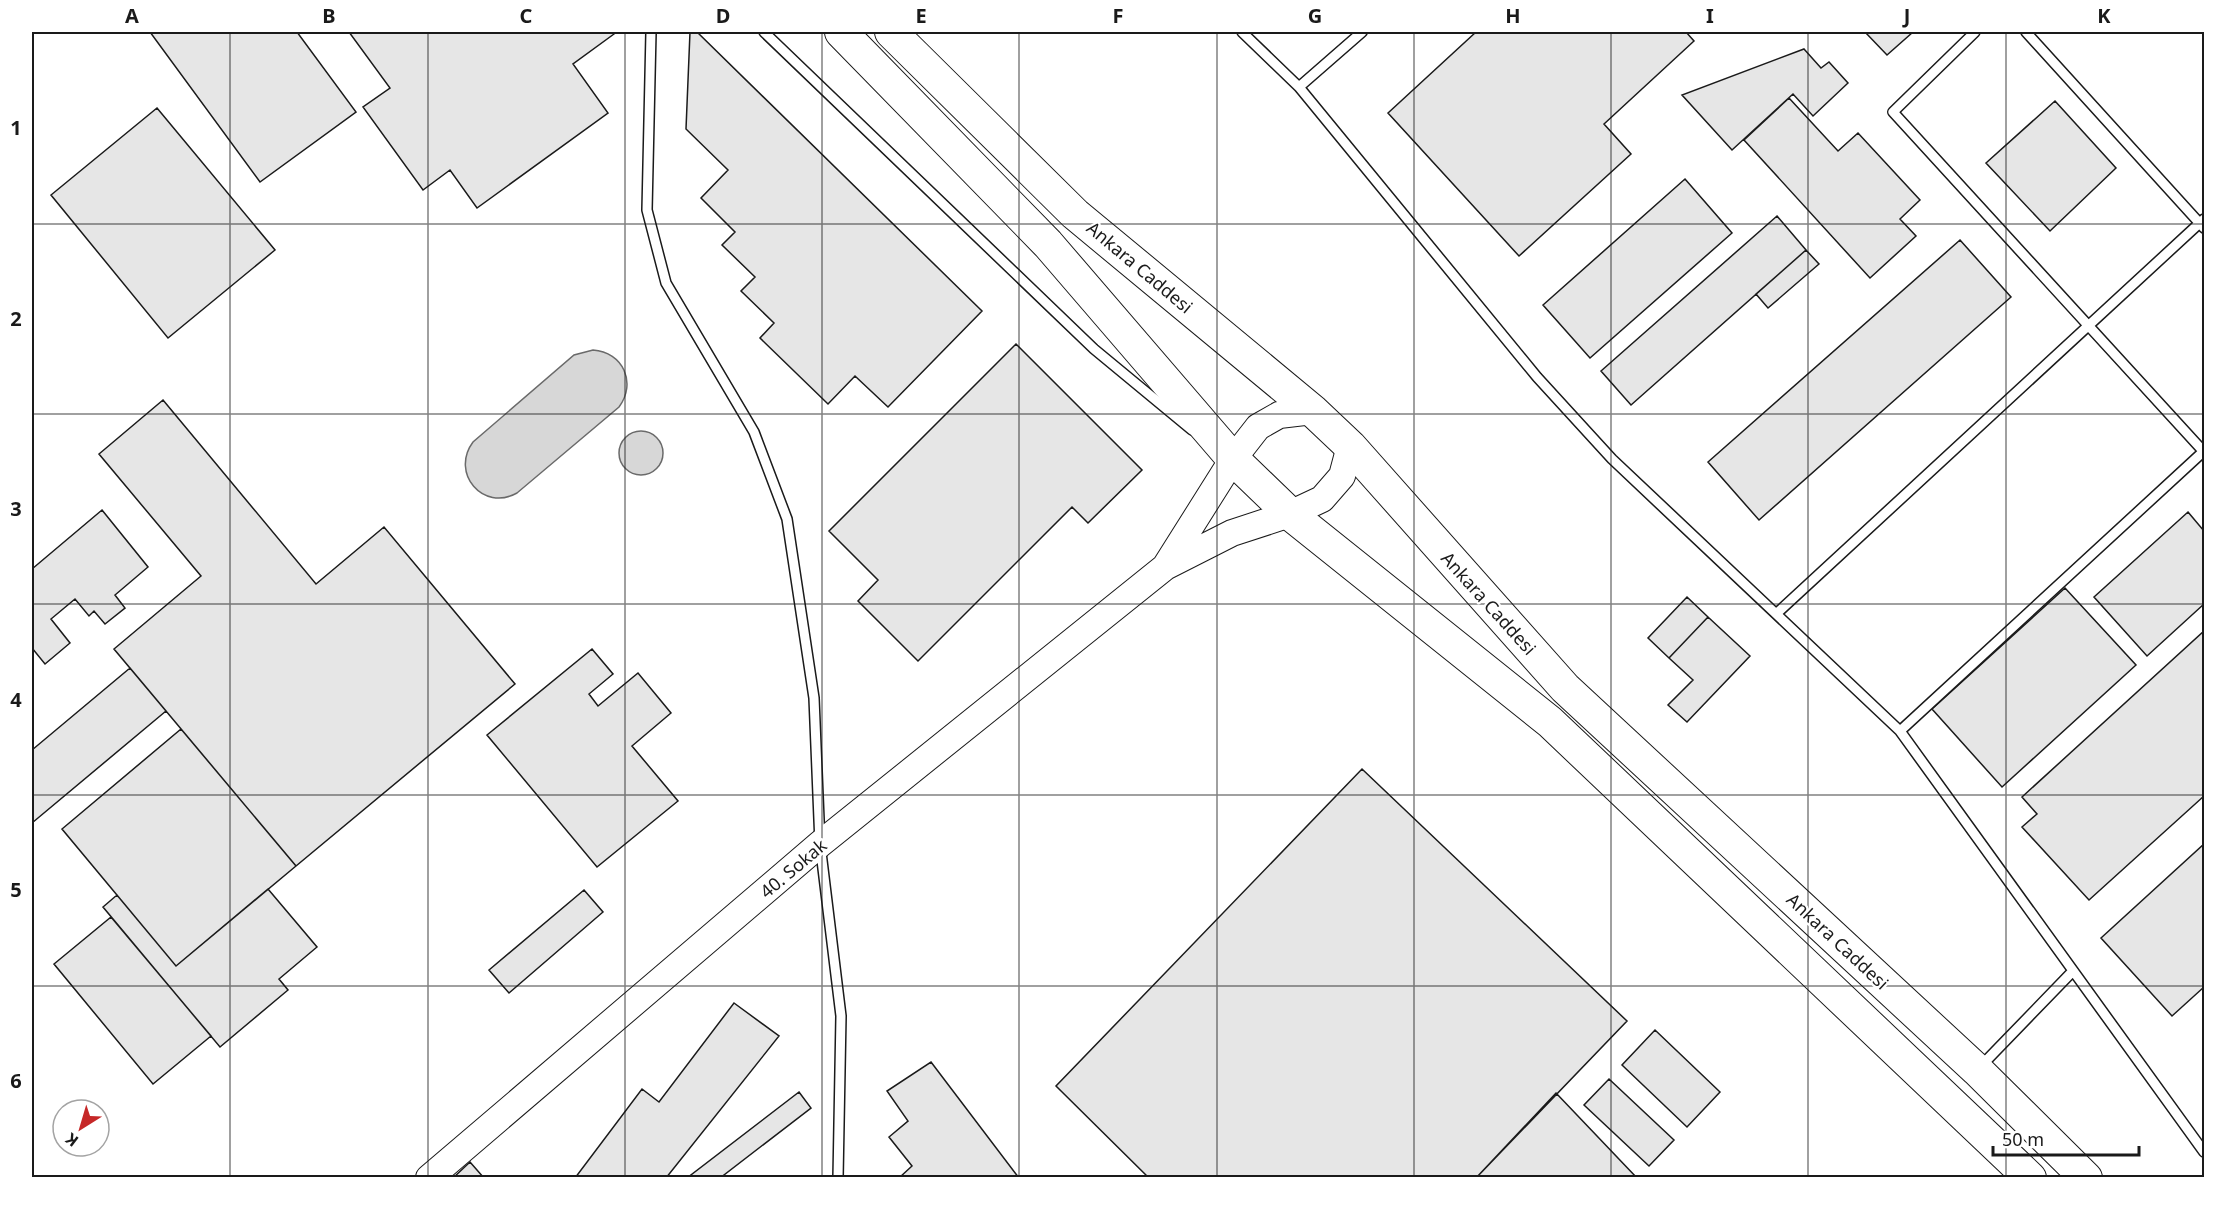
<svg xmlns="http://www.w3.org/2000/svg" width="2236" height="1209" font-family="'Noto Sans',sans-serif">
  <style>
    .water { fill: #d7d7d7; stroke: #6a6a6a; stroke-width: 1.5 }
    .building { fill: #e6e6e6; stroke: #1a1a1a; stroke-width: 1.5 }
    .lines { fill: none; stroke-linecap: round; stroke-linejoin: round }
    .lane-casing { stroke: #1a1a1a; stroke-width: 12 }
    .secondary-casing { stroke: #1a1a1a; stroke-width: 28 }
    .highway-casing { stroke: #1a1a1a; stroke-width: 34 }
    .lane { stroke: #fff; stroke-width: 9 }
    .secondary { stroke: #fff; stroke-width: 26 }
    .highway { stroke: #fff; stroke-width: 32 }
    .grid { fill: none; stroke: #1a1a1a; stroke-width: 1.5; stroke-opacity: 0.55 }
    .labels { text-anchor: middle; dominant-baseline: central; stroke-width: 4.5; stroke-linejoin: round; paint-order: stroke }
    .street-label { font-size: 18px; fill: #1a1a1a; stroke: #fff }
    .neatline { fill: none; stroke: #1a1a1a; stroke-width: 2 }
    .grid-label { font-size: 20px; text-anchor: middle; font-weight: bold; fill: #1a1a1a }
  </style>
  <rect width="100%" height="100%" fill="#fff"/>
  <path class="water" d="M593,350C623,352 637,383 619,407L517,493C483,512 450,473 473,442L574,355Z
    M619 453a22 22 0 1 1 44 0a22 22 0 1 1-44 0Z"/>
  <path class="building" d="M150,32H297L356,112L260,182Z
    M349,32H612L614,34L573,64L608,113L477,208L450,170L423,190L363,107L390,88Z
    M690,32H697L982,311L888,407L855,376L828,404L760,338L774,323L741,291L755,277L722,245L735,232L701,198L728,170L686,129Z
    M1476,32H1686L1694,41L1604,124L1631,154L1519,256L1388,113Z
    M1865,32H1913L1887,55Z
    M1804,49L1821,68L1829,62L1848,83L1813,116L1793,94L1732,150L1682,95Z
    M1789,98L1838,151L1858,133L1920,200L1900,219L1916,236L1870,278L1744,140Z
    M2055,101L2116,168L2050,231L1986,163Z
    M157,108L275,250L168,338L51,195Z
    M1685,179L1732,233L1590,358L1543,305Z
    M1777,216L1806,250L1631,405L1601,371Z
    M1960,240L2011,297L1759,520L1708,462Z
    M1806,250L1819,264L1768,308L1756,294Z
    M1016,344L1142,470L1088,523L1072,507L918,661L858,601L878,580L829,531Z
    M163,400L316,584L384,527L515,684L296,866L114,649L201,576L99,454Z
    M102,510L148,567L115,595L125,608L105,624L94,611L89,616L75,599L51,619L70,643L45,664L32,648V569Z
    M2188,512L2204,531V604L2147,656L2094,597Z
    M2065,588L2136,665L2002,787L1932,709Z
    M1687,597L1708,617L1669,658L1648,638Z
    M1708,617L1750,656L1687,722L1668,705L1693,680L1669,658Z
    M2204,631V796L2089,900L2022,827L2037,814L2022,797Z
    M592,649L613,674L589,694L598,706L638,673L671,713L632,746L678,801L597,867L487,735Z
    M130,668L166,711L32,823V750Z
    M181,729L296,866L176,966L62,829Z
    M1362,769L1627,1021L1476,1178H1149L1056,1086Z
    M2204,844V987L2172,1016L2101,938Z
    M268,889L317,947L279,979L288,990L220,1047L103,907L117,895L176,966Z
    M584,890L603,912L509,993L489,970Z
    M111,917L211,1036L153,1084L54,964Z
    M734,1003L779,1036L666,1178H575L642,1089L659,1102Z
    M1655,1030L1720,1092L1687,1127L1622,1065Z
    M931,1062L1019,1178H899L912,1166L889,1137L908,1121L887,1091Z
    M1609,1079L1674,1140L1649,1166L1584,1105Z
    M799,1092L811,1108L720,1178H687Z
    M1556,1093L1637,1178H1476Z
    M470,1162L484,1178H453Z"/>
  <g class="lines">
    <defs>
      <path id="lane" d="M651,32L647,210L666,283L754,432L787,519L814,698L820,844L841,1016L838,1178
        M764,32L1094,349L1192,430
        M1242,32L1299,87L1537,377L1612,459L1900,731L2204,1152
        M1975,32L1893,112L2204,452
        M2026,32L2204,228
        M1299,87L1362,32
        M1776,614L2204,219
        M1900,731L2204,451
        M1981,1066L2072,972"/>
      <path id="secondary" d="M1165,567L1233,459L1258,427L1279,415L1313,411
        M429,1178L820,844L1165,567L1232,533L1290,514L1322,499L1342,476L1350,446"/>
      <path id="highway" d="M841,32L1048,244L1233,459L1290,514L1550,722L2030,1178
        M891,32L1075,214L1313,411L1350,446L1565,688L1977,1070L2086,1178"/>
    </defs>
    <use href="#lane" class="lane-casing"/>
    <use href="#secondary" class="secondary-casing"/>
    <use href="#highway" class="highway-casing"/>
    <use href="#lane" class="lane"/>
    <use href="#secondary" class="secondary"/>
    <use href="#highway" class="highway"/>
  </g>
  <path class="grid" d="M230,32V1178M428,32V1178M625,32V1178M822,32V1178M1019,32V1178M1217,32V1178M1414,32V1178M1611,32V1178M1808,32V1178M2006,32V1178M32,224H2204M32,414H2204M32,604H2204M32,795H2204M32,986H2204"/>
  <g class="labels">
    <g class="street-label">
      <text transform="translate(1140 267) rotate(40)">Ankara Caddesi</text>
      <text transform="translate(1489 603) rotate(48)">Ankara Caddesi</text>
      <text transform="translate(793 868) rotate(-40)">40. Sokak</text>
      <text transform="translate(1838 941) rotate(43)">Ankara Caddesi</text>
    </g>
  </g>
  <rect width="2236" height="1209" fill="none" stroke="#ffffff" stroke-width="66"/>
  <g transform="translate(81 1128) rotate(217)"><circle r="28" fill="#ffffff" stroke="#a3a3a3" stroke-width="1.5"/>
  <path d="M0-4.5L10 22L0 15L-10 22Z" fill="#c62828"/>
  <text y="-9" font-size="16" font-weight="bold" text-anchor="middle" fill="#1a1a1a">K</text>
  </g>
  <path d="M1993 1146v9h146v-9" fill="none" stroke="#1a1a1a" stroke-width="3"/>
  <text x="2002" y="1146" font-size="18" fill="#1a1a1a" stroke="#ffffff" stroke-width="4.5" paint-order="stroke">50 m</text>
  <rect x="33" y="33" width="2170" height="1143" class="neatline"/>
  <g class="grid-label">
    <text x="132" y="23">A</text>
    <text x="329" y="23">B</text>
    <text x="526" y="23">C</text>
    <text x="723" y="23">D</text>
    <text x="921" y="23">E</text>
    <text x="1118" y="23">F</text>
    <text x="1315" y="23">G</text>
    <text x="1513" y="23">H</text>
    <text x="1710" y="23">I</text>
    <text x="1907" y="23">J</text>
    <text x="2104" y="23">K</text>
    <text x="16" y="135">1</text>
    <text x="16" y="326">2</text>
    <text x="16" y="516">3</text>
    <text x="16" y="707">4</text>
    <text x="16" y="897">5</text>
    <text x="16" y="1088">6</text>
  </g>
</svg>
